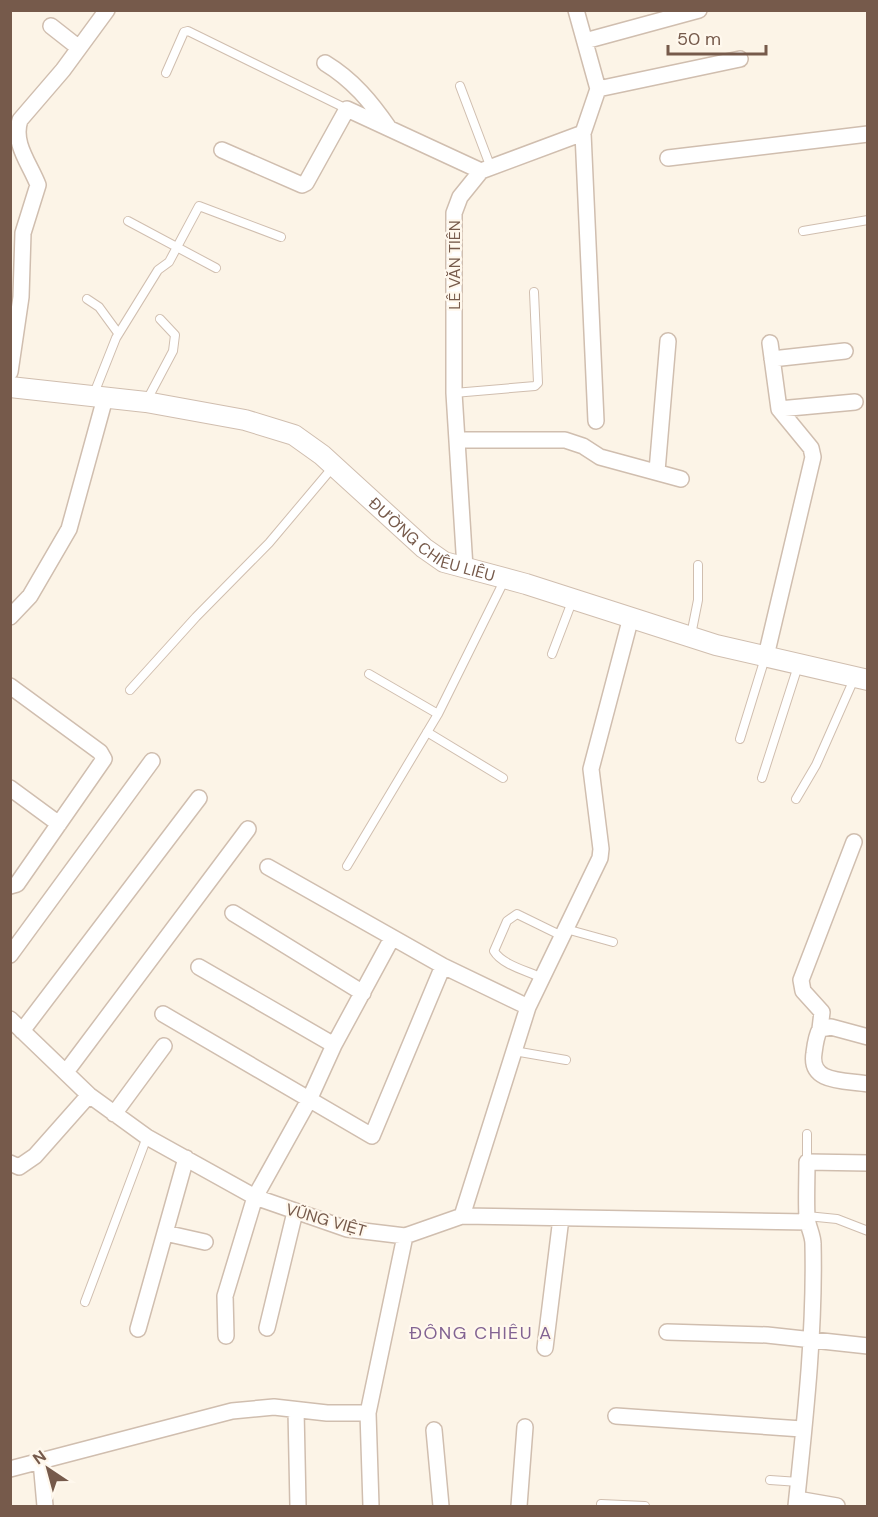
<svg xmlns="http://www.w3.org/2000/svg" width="878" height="1517" font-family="'DM Sans',sans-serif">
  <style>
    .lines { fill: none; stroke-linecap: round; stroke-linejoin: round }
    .service-casing { stroke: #d0beaf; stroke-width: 10 }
    .minor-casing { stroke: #d0beaf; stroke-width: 18 }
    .tertiary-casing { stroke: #d0beaf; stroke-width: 22 }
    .service { stroke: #fff; stroke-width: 8 }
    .minor { stroke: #fff; stroke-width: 15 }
    .tertiary { stroke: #fff; stroke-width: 20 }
    .labels { text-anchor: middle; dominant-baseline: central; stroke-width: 4.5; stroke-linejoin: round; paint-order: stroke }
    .street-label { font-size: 16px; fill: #765a4b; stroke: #fff8ed }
    .neighbourhood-label { font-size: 18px; letter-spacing: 1.5px; fill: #826392; stroke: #fff8ed }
  </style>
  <rect width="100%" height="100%" fill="#fcf4e7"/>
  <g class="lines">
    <defs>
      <path id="service" d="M166,73L184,32L188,31L347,109
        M460,86L491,168
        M128,221L216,268
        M803,231L868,220
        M87,299L99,307L118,333
        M454,393L535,386L538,383L534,292
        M93,396L116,338L158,270L169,262L199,206L281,237
        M147,400L173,351L175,335L160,319
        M691,635L698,600V565
        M552,654L573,599
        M369,674L438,714
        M130,690L196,617L269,543L333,467
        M427,732L503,778
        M740,739L765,658
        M762,778L798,666
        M796,799L816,765L854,679
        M347,866L438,714L505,579
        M566,929L613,942
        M542,978C528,971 502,965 494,951L507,921L517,914L562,936
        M514,1051L566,1060
        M807,1162V1134
        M807,1216L837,1219L868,1231
        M85,1302L147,1137
        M770,1480L799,1482
        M601,1504L645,1506"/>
      <path id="minor" d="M51,26L79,48
        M585,41L699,10
        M325,63C353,80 371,102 389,128
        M598,89L740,59
        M583,133L596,421
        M222,150L302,185L306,183L347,109L481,171
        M668,158L868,134
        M772,359L845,351
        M10,372L21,297L23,233L38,185C30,164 12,143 20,120L63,70L107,10
        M779,409L855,402
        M457,440H565L583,446L600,457L681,479
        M657,471L668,341
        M465,568L454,393V213L460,197L481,171L583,133L598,89L576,10
        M10,617L30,596L69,529L105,398
        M766,656L813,457L811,448L779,409L770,343
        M10,686L100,752L104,759L17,884L10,886
        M10,788L59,824
        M268,867L443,966L528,1007
        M233,913L363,993
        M10,955L152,761
        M199,967L334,1045
        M163,1014L372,1136L443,966
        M10,1019L89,1095L147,1137L255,1197L347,1229L405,1236L462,1216L808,1222
        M820,1029L822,1012L803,991L801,980L854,842
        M22,1031L199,798
        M868,1037L831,1027L820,1029C816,1036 815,1045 814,1053C809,1084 845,1080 868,1084
        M66,1072L248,829
        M114,1114L164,1046
        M10,1163L19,1167L35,1156L89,1095
        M462,1216L528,1007L600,858L601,849L591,769L631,617
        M165,1233L205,1242
        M267,1328L295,1212
        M138,1329L186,1158
        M667,1332L767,1335L868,1346
        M226,1336L225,1296L255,1197L309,1100L334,1045L392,938
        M545,1348L561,1218
        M296,1410L298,1506
        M368,1413L405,1236
        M616,1416L802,1429
        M434,1430L441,1506
        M41,1461L45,1506
        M10,1469L232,1411L274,1407L327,1413H368L371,1506
        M797,1499L837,1506
        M519,1506L525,1427
        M796,1506C805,1420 815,1332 813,1244C813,1235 808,1227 807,1218C806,1199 807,1180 807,1162L868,1163"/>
      <g id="tertiary">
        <path id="s1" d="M10,387L146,402L245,420L294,435L322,455L424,548L444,562L526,584L716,645L868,680"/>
      </g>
    </defs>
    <use href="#service" class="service-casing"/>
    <use href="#minor" class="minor-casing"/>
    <use href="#tertiary" class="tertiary-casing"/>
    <use href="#service" class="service"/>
    <use href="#minor" class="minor"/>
    <use href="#tertiary" class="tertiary"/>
  </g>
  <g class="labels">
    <g class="street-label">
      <text transform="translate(454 265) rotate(-90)">LÊ VĂN TIÊN</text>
      <text stroke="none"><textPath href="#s1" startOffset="464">ĐƯỜNG CHIÊU LIÊU</textPath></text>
      <text transform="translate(326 1220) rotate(16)">VŨNG VIỆT</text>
    </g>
    <g class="neighbourhood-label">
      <text x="481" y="1333">ĐÔNG CHIÊU A</text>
    </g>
  </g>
  <rect width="878" height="1517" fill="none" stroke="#765a4b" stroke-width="24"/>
  <g transform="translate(48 1469) rotate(324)" stroke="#fff8ed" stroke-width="4.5" paint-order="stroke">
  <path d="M0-4.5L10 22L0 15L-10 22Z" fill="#765a4b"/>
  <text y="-9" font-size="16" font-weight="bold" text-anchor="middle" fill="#765a4b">N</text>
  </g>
  <path d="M668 45v9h98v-9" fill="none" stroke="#765a4b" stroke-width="3"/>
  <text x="677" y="45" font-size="18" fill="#765a4b" stroke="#fff8ed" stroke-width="4.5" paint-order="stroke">50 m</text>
</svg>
